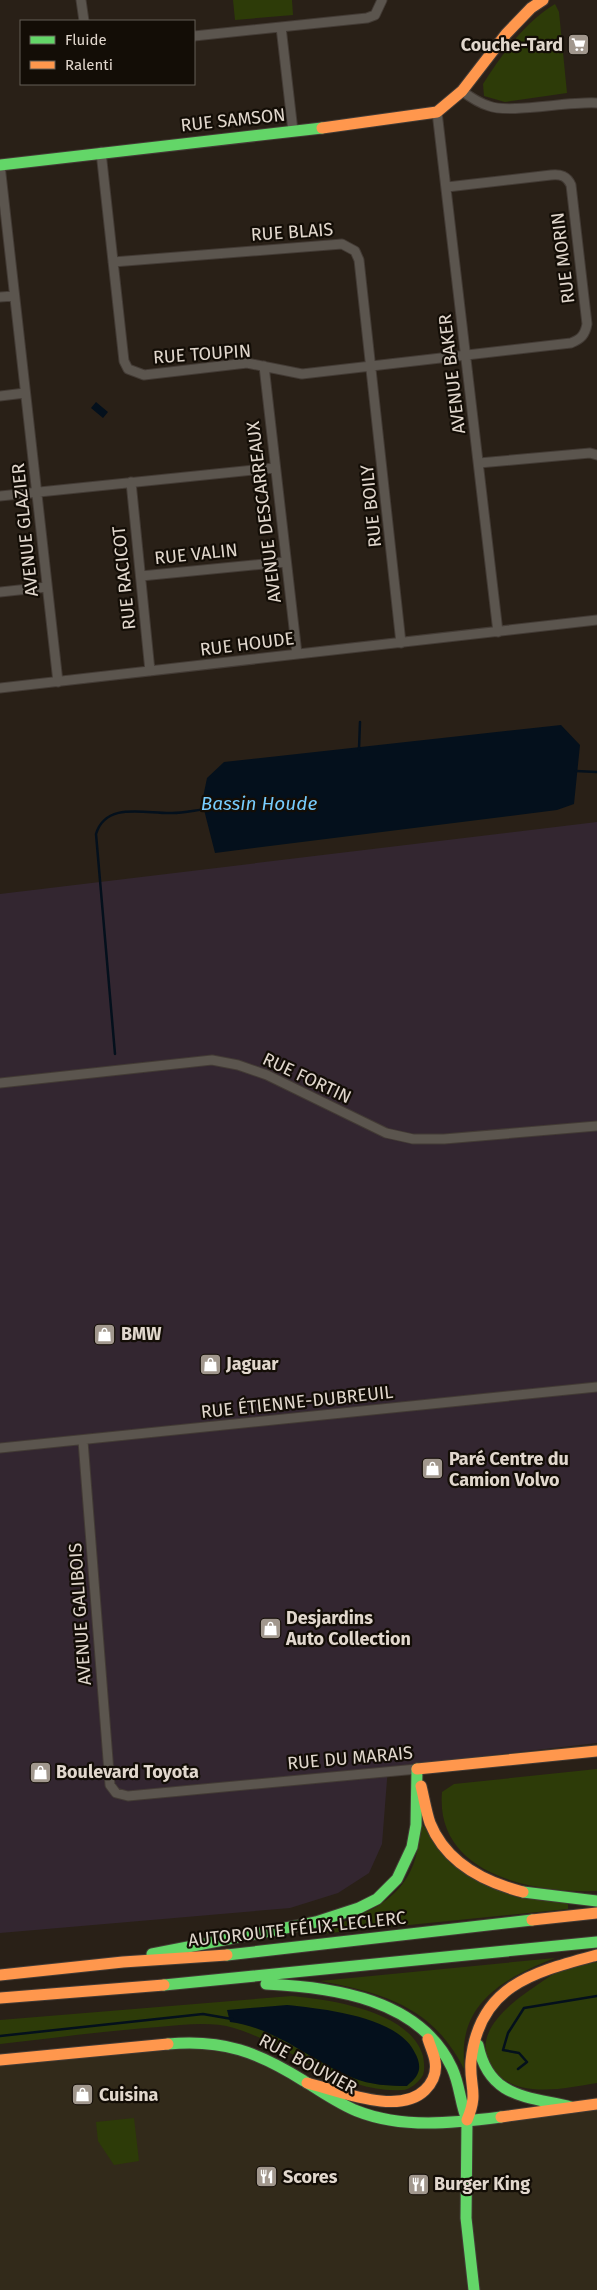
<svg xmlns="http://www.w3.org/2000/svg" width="597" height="2290" font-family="'Fira Sans',sans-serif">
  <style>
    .commercial { fill: #332630 }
    .industrial { fill: #322a1a }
    .green { fill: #2d3b08 }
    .water { fill: #04101c }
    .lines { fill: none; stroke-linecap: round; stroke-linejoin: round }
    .stream { stroke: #04101c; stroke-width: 2.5 }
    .street-casing { stroke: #433b35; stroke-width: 11 }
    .fast-casing { stroke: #433b35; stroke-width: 13 }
    .slow-casing { stroke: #433b35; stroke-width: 13 }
    .street { stroke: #5b554e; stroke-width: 9 }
    .fast { stroke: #63d668; stroke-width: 11 }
    .slow { stroke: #ff974d; stroke-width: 11 }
    .labels { text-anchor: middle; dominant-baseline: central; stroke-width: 4.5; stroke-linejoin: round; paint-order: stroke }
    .poi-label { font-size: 18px; font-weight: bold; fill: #e1d7cd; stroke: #130d06; text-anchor: start }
    .street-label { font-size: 18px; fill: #e1d7cd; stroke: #130d06 }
    .water-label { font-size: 19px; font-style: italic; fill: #77ccfd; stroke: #130d06 }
  </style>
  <rect width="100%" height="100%" fill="#292017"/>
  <path class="commercial" d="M597,822V1743L388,1767L382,1844L369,1873L338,1893L290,1908L0,1933V894Z"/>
  <path class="industrial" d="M226,2045L339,2101L406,2122L597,2103V2290H0V2060Z"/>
  <path class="green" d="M233,0H292L293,15L235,20Z
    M555,4L559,12L567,93L505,102L484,96L483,84C502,54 525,22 555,4Z
    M597,1769V1891C533,1893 435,1875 442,1792L454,1784Z
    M419,1820L452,1865L568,1904V1909L320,1934L319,1930C379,1912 423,1890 419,1820Z
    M555,1958C517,1973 473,1993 465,2038C463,2048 464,2059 464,2069C433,2007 384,1993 320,1981Z
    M597,1962V2083C572,2087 546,2093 521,2087C509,2084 496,2076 490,2065C471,2030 515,2000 540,1983C548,1978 555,1972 563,1968C573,1964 587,1964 597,1962Z
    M292,1996C332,2000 410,2011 423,2056C424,2062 425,2069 423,2075C419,2082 410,2090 402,2090C341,2094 290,2045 234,2028C210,2021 183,2025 158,2027C105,2031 53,2038 0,2044V2020Z
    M134,2118L139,2161L114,2165L98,2141L96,2122Z"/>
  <path class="water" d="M96,402L108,412L103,418L91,408Z
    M561,725L580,745L574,804L557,810L215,853L202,802L207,778L224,762Z
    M287,2005C323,2009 398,2016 415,2053C419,2060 421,2068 417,2075C415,2079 410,2083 407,2086C389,2086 370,2085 353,2078C311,2061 277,2028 230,2022L227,2010Z"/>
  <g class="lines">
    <path class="stream" d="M359,749L360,722
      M576,771L597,772
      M115,1054L96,834C106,801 146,814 172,813C184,813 196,810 207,809
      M0,2036L203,2014L232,2019
      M518,2069L527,2062L519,2053L503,2050L508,2033L524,2008L597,1996"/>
    <defs>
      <path id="street" d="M81,0L84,21
        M281,27L293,131
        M194,36L367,18L375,15L382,0
        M462,91C470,97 479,103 489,106C509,114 569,101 597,103
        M437,112L498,632
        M101,152L124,361L128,369L144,375L247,363L302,374L571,343C581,339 585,335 587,324L571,185C567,176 561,174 551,175L447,187
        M0,165L58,682
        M113,262L342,244L355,251L359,260L401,643
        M0,297L14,296
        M264,366L297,654
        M0,396L25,393
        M479,463L590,453L597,455
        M131,482L150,671
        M0,496L274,468
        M141,576L285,562
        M0,592L47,587
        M0,688L597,620
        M0,1083L212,1060L238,1065L267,1075L386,1133L413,1139H444L597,1126
        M83,1441L110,1785L116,1793L128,1796L417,1769
        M0,1448L597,1387"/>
      <path id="fast" d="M0,165L322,128
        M523,1892L597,1901
        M152,1954L316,1922L359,1908L377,1899L397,1879L412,1847L416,1825L417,1769
        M227,1955L532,1920
        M266,1984C333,1987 420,1999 452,2068C460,2085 460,2103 467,2120
        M164,1985L597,1942
        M168,2044C223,2039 258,2052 304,2081C321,2091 339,2104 357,2111C402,2129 454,2123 501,2117
        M478,2045C489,2098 526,2096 571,2107
        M467,2120L466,2218L474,2290"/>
      <path id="slow" d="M322,128L437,112L462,91L506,34L531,8L543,0
        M417,1769L597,1751
        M421,1786C424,1798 426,1811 430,1823C446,1863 484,1882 523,1892
        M532,1920L597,1913
        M0,1975L123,1962L227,1955
        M0,1998L164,1985
        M0,2060L168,2044
        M307,2083C340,2091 399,2116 425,2090C433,2082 437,2072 435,2061C434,2054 430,2046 428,2039
        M501,2117L597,2104
        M467,2120C479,2092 469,2087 471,2061C479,1985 534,1972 597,1955"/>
    </defs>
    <use href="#street" class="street-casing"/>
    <use href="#fast" class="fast-casing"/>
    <use href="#slow" class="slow-casing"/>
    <use href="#street" class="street"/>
    <use href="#fast" class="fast"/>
    <use href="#slow" class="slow"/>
  </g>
  <defs>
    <symbol id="supermarket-square" viewBox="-11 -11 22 22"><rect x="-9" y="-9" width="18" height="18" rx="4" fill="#a1978d" stroke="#130d06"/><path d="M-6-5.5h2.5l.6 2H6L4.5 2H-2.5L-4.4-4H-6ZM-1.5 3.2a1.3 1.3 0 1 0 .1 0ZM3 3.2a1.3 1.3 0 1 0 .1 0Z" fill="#fff"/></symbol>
    <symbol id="shop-square" viewBox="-11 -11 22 22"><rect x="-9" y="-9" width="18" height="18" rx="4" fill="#a1978d" stroke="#130d06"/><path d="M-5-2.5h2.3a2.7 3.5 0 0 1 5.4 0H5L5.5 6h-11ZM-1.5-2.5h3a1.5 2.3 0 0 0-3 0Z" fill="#fff"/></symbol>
    <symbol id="restaurant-square" viewBox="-11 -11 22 22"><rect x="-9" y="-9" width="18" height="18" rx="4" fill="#a1978d" stroke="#130d06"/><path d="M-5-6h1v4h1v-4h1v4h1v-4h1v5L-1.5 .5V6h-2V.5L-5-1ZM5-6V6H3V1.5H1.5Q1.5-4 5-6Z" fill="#fff"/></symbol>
  </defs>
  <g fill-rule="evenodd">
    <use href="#supermarket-square" x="566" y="32" width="25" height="25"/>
    <use href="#shop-square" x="92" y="1322" width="25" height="25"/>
    <use href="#shop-square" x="198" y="1352" width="25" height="25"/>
    <use href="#shop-square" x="420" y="1456" width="25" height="25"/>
    <use href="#shop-square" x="258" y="1616" width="25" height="25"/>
    <use href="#shop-square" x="28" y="1760" width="25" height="25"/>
    <use href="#shop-square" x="70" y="2082" width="25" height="25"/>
    <use href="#restaurant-square" x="254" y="2164" width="25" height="25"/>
    <use href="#restaurant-square" x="406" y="2172" width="25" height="25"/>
  </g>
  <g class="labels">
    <g class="poi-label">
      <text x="563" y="45" text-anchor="end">Couche-Tard</text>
      <text x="121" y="1334">BMW</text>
      <text x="226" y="1364">Jaguar</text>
      <text x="449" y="1459">Paré Centre du<tspan x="449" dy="21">Camion Volvo</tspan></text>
      <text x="286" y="1618">Desjardins<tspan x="286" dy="21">Auto Collection</tspan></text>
      <text x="56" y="1772">Boulevard Toyota</text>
      <text x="99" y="2095">Cuisina</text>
      <text x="283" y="2177">Scores</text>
      <text x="434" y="2184">Burger King</text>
    </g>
    <g class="street-label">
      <text transform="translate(233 120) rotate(-6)">RUE SAMSON</text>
      <text transform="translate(292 232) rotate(-4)">RUE BLAIS</text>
      <text transform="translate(563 258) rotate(-97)">RUE MORIN</text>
      <text transform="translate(202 354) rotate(-4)">RUE TOUPIN</text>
      <text transform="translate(452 374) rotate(-97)">AVENUE BAKER</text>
      <text transform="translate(371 506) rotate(-96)">RUE BOILY</text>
      <text transform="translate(264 512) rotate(-97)">AVENUE DESCARREAUX</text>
      <text transform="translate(25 530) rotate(-96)">AVENUE GLAZIER</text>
      <text transform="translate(196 554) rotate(-6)">RUE VALIN</text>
      <text transform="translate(124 578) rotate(-96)">RUE RACICOT</text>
      <text transform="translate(247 644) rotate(-7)">RUE HOUDE</text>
      <text transform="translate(307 1078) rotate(25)">RUE FORTIN</text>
      <text transform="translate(297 1402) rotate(-6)">RUE ÉTIENNE-DUBREUIL</text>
      <text transform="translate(80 1614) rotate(-94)">AVENUE GALIBOIS</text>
      <text transform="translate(350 1758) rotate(-5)">RUE DU MARAIS</text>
      <text transform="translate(297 1929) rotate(-6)">AUTOROUTE FÉLIX-LECLERC</text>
      <text transform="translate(308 2064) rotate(28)">RUE BOUVIER</text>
    </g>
    <g class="water-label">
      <text x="259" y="803">Bassin Houde</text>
    </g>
  </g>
  <rect x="20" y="20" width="175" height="65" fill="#130d06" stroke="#655e56"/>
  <rect x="30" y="36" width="25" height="8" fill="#63d668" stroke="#655e56"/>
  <text x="65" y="45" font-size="15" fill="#e1d7cd">Fluide</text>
  <rect x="30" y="61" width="25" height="8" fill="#ff974d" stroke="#655e56"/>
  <text x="65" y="70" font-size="15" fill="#e1d7cd">Ralenti</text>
</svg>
